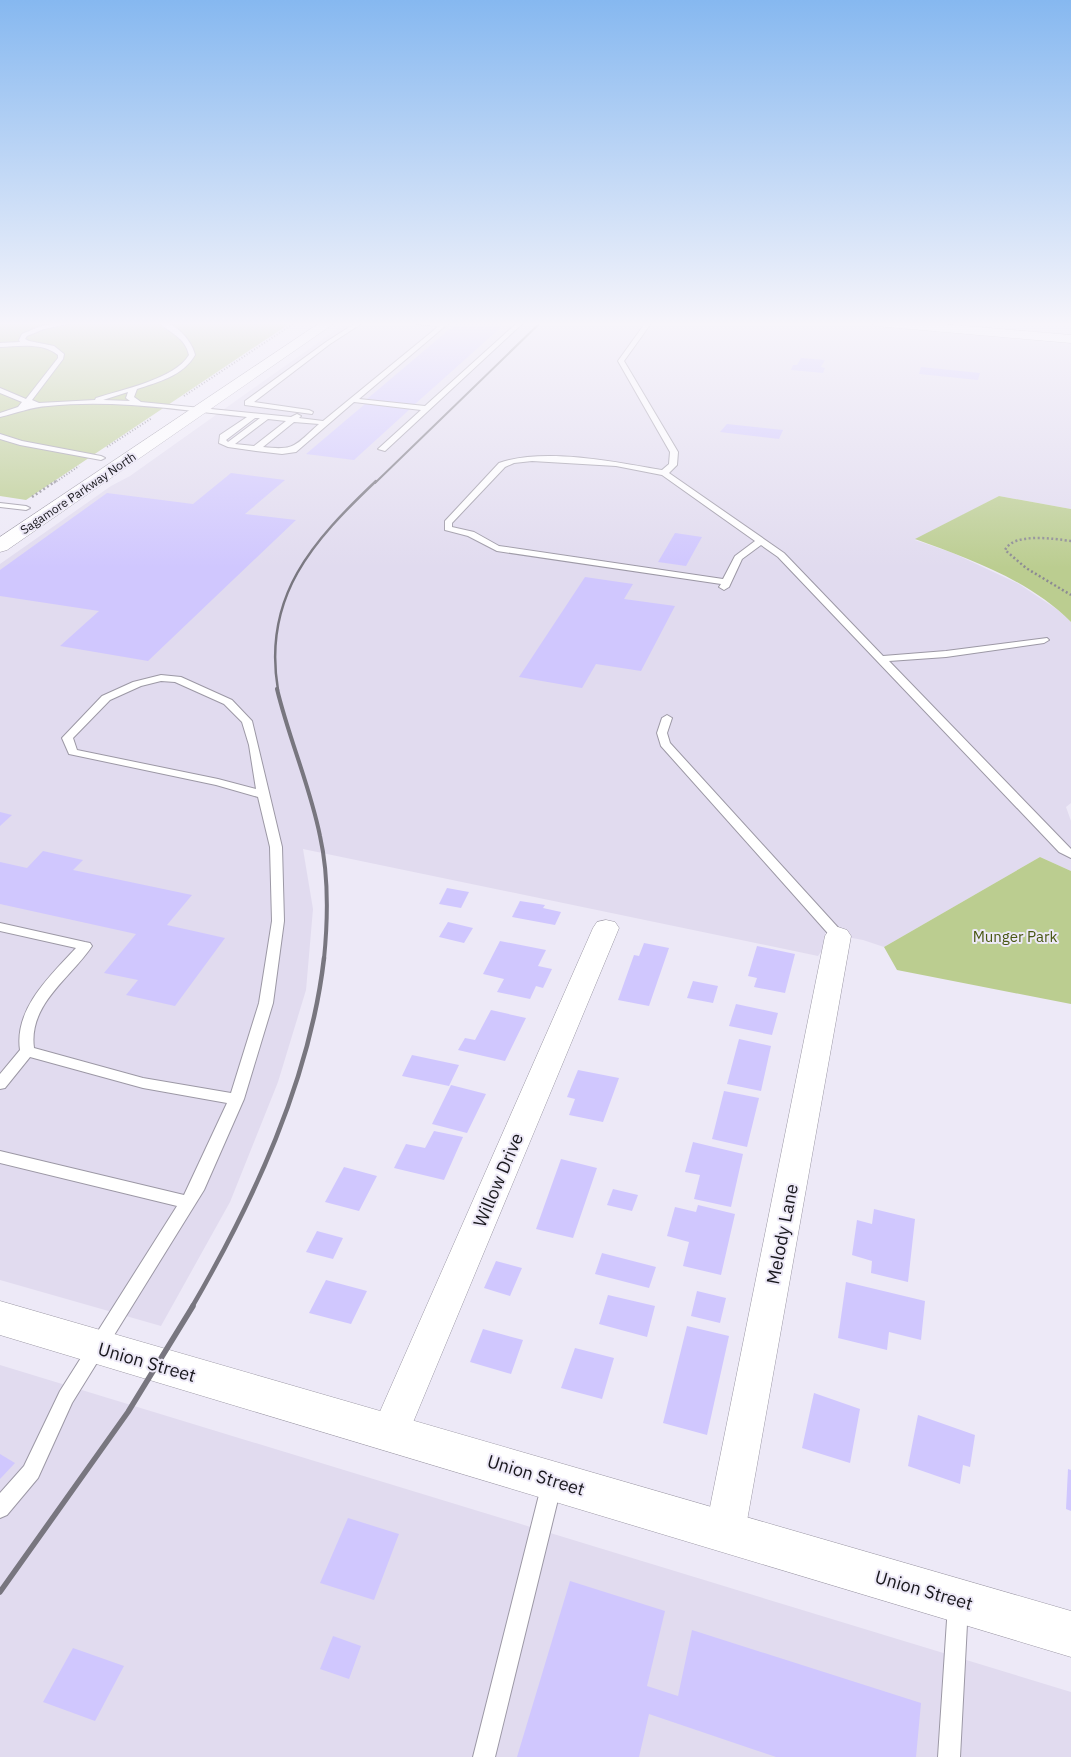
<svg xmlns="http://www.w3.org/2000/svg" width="1071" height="1757" font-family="'IBM Plex Sans',sans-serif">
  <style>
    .built { fill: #e1dbef }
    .green { fill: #bbcd90 }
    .building { fill: #d0c7fe }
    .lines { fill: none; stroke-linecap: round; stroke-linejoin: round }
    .lane-casing { stroke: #9c98a5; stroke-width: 2 }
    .street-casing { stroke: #9c98a5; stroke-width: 1 }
    .secondary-casing { stroke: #9c98a5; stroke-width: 1 }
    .primary-casing { stroke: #9c98a5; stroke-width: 1 }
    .path-far1 { stroke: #8c8a93; stroke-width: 2; stroke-dasharray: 1 2; stroke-linecap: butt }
    .path { stroke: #8c8a93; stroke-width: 2.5; stroke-dasharray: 2 2.5; stroke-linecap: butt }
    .lane { fill: #fff; fill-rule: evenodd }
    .street { fill: #fff; fill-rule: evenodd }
    .secondary { fill: #fff; fill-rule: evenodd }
    .primary { fill: #fff; fill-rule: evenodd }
    .rail-far4 { stroke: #78767f; stroke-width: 2 }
    .rail-far3 { stroke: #78767f; stroke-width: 2.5 }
    .rail-far2 { stroke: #78767f; stroke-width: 4 }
    .rail-far1 { stroke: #78767f; stroke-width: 4.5 }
    .rail { stroke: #78767f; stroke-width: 5.5 }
    .labels { text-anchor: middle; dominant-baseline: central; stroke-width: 4; stroke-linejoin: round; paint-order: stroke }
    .far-street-label { font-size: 12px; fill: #18171c; stroke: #ede9f7 }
    .park-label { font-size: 15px; fill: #485712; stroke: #ede9f7 }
    .near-street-label { font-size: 18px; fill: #18171c; stroke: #ede9f7 }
  </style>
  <rect width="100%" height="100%" fill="#ede9f7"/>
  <path class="built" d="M347,322H826L1071,344V509L999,496L915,540L953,553L1019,584L1058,610L1071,622V803L1066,807L1071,821V871L1040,857L884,947L863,940L825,933L827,943L818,956L303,849L313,909L306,990L278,1082L230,1202L161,1326L0,1280V564L111,486L130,476Z
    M0,1365L1071,1692V1757H0Z"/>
  <path class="green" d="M0,322H292L26,500L0,496Z
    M999,496L1071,509V622C1029,580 970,559 915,539Z
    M1040,857L1071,871V1004L897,970L884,947Z"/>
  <path class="building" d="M458,322H507L414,405L367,399Z
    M801,358L825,360L821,367L825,368L823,373L791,370L793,365H797Z
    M921,367L980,373L978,380L919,374Z
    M365,404L410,409L354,460L306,454Z
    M727,424L783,430L779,439L720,432Z
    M231,473L285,480L245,514L296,520L148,661L60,646L99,611L0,596V570L107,493L193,504Z
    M675,533L702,537L686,566L658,562Z
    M585,577L633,584L624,599L675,606L641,671L596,664L582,688L519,677Z
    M0,812L12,815L0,826Z
    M43,851L83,860L73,870L192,895L167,925L225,938L175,1006L126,995L138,980L104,973L136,934L0,904V862L27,868Z
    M447,888L469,892L461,908L439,904Z
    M520,901L545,905L543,908L561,912L555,925L512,917Z
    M448,922L473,928L464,943L439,937Z
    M500,941L546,950L538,966L552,969L543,988L536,986L530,999L497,992L504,979L483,974Z
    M644,943L669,948L649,1006L618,1000L634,955L639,956Z
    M757,946L795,954L785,993L754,987L757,978L748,976Z
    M693,981L718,986L713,1003L687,998Z
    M736,1004L778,1013L772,1035L729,1026Z
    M491,1010L526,1018L505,1061L458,1050L465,1038L475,1040Z
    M739,1039L771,1046L761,1091L727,1084Z
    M412,1055L459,1065L449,1086L402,1076Z
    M578,1070L619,1078L603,1122L569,1115L575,1099L567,1097Z
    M451,1085L486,1094L467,1133L432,1124Z
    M724,1091L759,1098L747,1147L712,1139Z
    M434,1131L463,1137L444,1180L394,1168L406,1144L425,1148Z
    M693,1142L743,1154L731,1207L694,1199L700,1175L685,1172Z
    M561,1159L597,1168L573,1238L536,1229Z
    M344,1167L377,1176L359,1211L325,1202Z
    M613,1189L638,1195L632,1211L607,1205Z
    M698,1205L735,1214L721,1275L683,1266L689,1242L667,1236L675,1207L696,1212Z
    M874,1209L915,1219L908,1282L871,1273L872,1261L852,1255L857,1220L872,1224Z
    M317,1231L343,1238L333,1259L306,1252Z
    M602,1253L656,1267L649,1288L595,1274Z
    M496,1261L522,1268L510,1296L484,1288Z
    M326,1280L367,1291L351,1324L309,1313Z
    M846,1282L925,1301L921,1340L889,1332L887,1350L838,1338Z
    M697,1291L726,1298L720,1323L691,1316Z
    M608,1295L655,1306L647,1337L599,1324Z
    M687,1326L729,1336L707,1435L663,1423Z
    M483,1329L523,1340L511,1374L470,1362Z
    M575,1348L614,1358L602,1399L561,1388Z
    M814,1393L860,1409L850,1463L802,1448Z
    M918,1415L975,1435L970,1467L963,1465L960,1484L908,1466Z
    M0,1454L15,1463L0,1479Z
    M1068,1469L1071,1470V1511L1066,1509Z
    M348,1518L399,1534L374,1600L320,1583Z
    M570,1581L665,1611L647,1686L678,1696L692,1630L921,1703L916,1757H776L649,1714L639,1757H517Z
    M333,1636L361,1646L349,1679L320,1669Z
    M73,1648L124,1666L95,1721L43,1702Z"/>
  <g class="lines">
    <defs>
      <path id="lane" d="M65,322H77L44,329L27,336L25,339L29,341L54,346L64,354L63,359L32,400L39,403L95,400L96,398C121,390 175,379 189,355C185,337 170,333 158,322C174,320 192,341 195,355C183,376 158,382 137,389L134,397L141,402L291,417L297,414L301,416L299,418L323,421L439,326L416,324L413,322H450L359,399L425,406L518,322H524L385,451L378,449L421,410L354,402L296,452L282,454L256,451L228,447L219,443L220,435L247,417C181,410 114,399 48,406C32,407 16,413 0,417V413L18,407L22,402L0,393V388L26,399L58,358V355C43,342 18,346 0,347V343L20,342L19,340L22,334L41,326ZM128,392L126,398L130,401L103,400ZM255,418H260L228,442L226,440ZM268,419L286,421L254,446L235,444ZM294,422L319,424C295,445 296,451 263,447Z
        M357,322H364L330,344L254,402L309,410L313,412L312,414L245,405V401L326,342Z
        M646,322H652L624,361L678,452L677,465L669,473L784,553L883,656L946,651L1047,638L1049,640L1044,643L946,657L889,661L1071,849V858L1059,852L778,557L761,545L742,559L729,587L724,590L719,587L721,584L497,551L468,536L445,530V521L499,463C544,447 616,462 662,470L669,464L670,452L618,361ZM532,461L616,466L662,475L755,541L735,556L723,579L499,546L474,532L452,527V523L505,467L514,463Z
        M0,434L22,441L101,456L105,458L101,460L20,445L0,439Z
        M0,503L26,506L30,508L26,510L0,507Z
        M161,675L181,677L232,700L252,721L282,847L284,921L273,1003L244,1099L204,1190L72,1403L38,1478L7,1515L0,1518V1493L24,1466L60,1391L177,1206L0,1163V1151L184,1195L227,1103L143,1088L30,1057L5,1088L0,1089V1074L20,1050C14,1009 50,976 76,948L0,931V923L85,942L90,943L92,946C71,978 28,1004 34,1048L143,1078L231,1093L259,1003L272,921L270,847L258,797L216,785L69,754L62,738L102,696L133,682ZM161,681L175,682L224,704L242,722L249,745L256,789L218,779L77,750L73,738L110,700L141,686Z
        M667,715L672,718L667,733L670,743L843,933L845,936L843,939H833L661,746L657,733L662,718Z
        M552,1474L559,1476L562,1483L495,1757H473L542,1483L545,1476Z
        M958,1595L965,1598L968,1605L960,1757H938L948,1605L951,1598Z"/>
      <path id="street" d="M606,920L615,922L619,928L409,1432L403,1444L390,1449L377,1444L371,1432L593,928L597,922Z
        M838,927L847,930L851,936L745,1532L739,1546L725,1552L711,1546L705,1532L825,936L829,930Z"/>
      <path id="secondary" d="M869,322H918L1071,335V343L876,326Z
        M0,1301L1071,1611V1657L0,1335Z"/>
      <path id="primary" d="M321,322H336L7,550L0,552V537Z"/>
    </defs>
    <use href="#lane" class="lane-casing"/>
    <use href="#street" class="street-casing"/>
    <use href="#secondary" class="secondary-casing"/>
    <use href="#primary" class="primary-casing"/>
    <path class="path-far1" d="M838,322L859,323
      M184,396L296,322
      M107,447L152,418
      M54,483L79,466"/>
    <path class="path" d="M32,497L56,481
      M1071,541C1055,539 1014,532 1005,550L1026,568L1071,595"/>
    <use href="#lane" class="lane"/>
    <use href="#street" class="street"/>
    <use href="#secondary" class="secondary"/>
    <use href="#primary" class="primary"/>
    <path class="rail-far4" d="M375,483L541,322"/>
    <path class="rail-far3" d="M278,690C262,596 313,541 376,481"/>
    <path class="rail-far2" d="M277,689C289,739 310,786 320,836C329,876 328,919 324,959"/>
    <path class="rail-far1" d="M192,1307C253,1202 310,1080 324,958"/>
    <path class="rail" d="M0,1592L128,1412L193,1306"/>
  </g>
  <linearGradient id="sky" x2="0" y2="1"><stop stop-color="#86b8f0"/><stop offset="0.57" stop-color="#f7f5fb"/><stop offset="1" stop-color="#f7f5fb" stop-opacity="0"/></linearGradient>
  <rect width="1071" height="568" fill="url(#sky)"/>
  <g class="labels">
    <g class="far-street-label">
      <text transform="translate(78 493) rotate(-34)">Sagamore Parkway North</text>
    </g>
    <g class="park-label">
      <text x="1015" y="936">Munger Park</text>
    </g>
    <g class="near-street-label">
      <text transform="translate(498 1180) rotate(-67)">Willow Drive</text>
      <text transform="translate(782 1234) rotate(-79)">Melody Lane</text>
      <text transform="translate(147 1362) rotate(16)">Union Street</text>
      <text transform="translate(536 1475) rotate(17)">Union Street</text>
      <text transform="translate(924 1590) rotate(16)">Union Street</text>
    </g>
  </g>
</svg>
